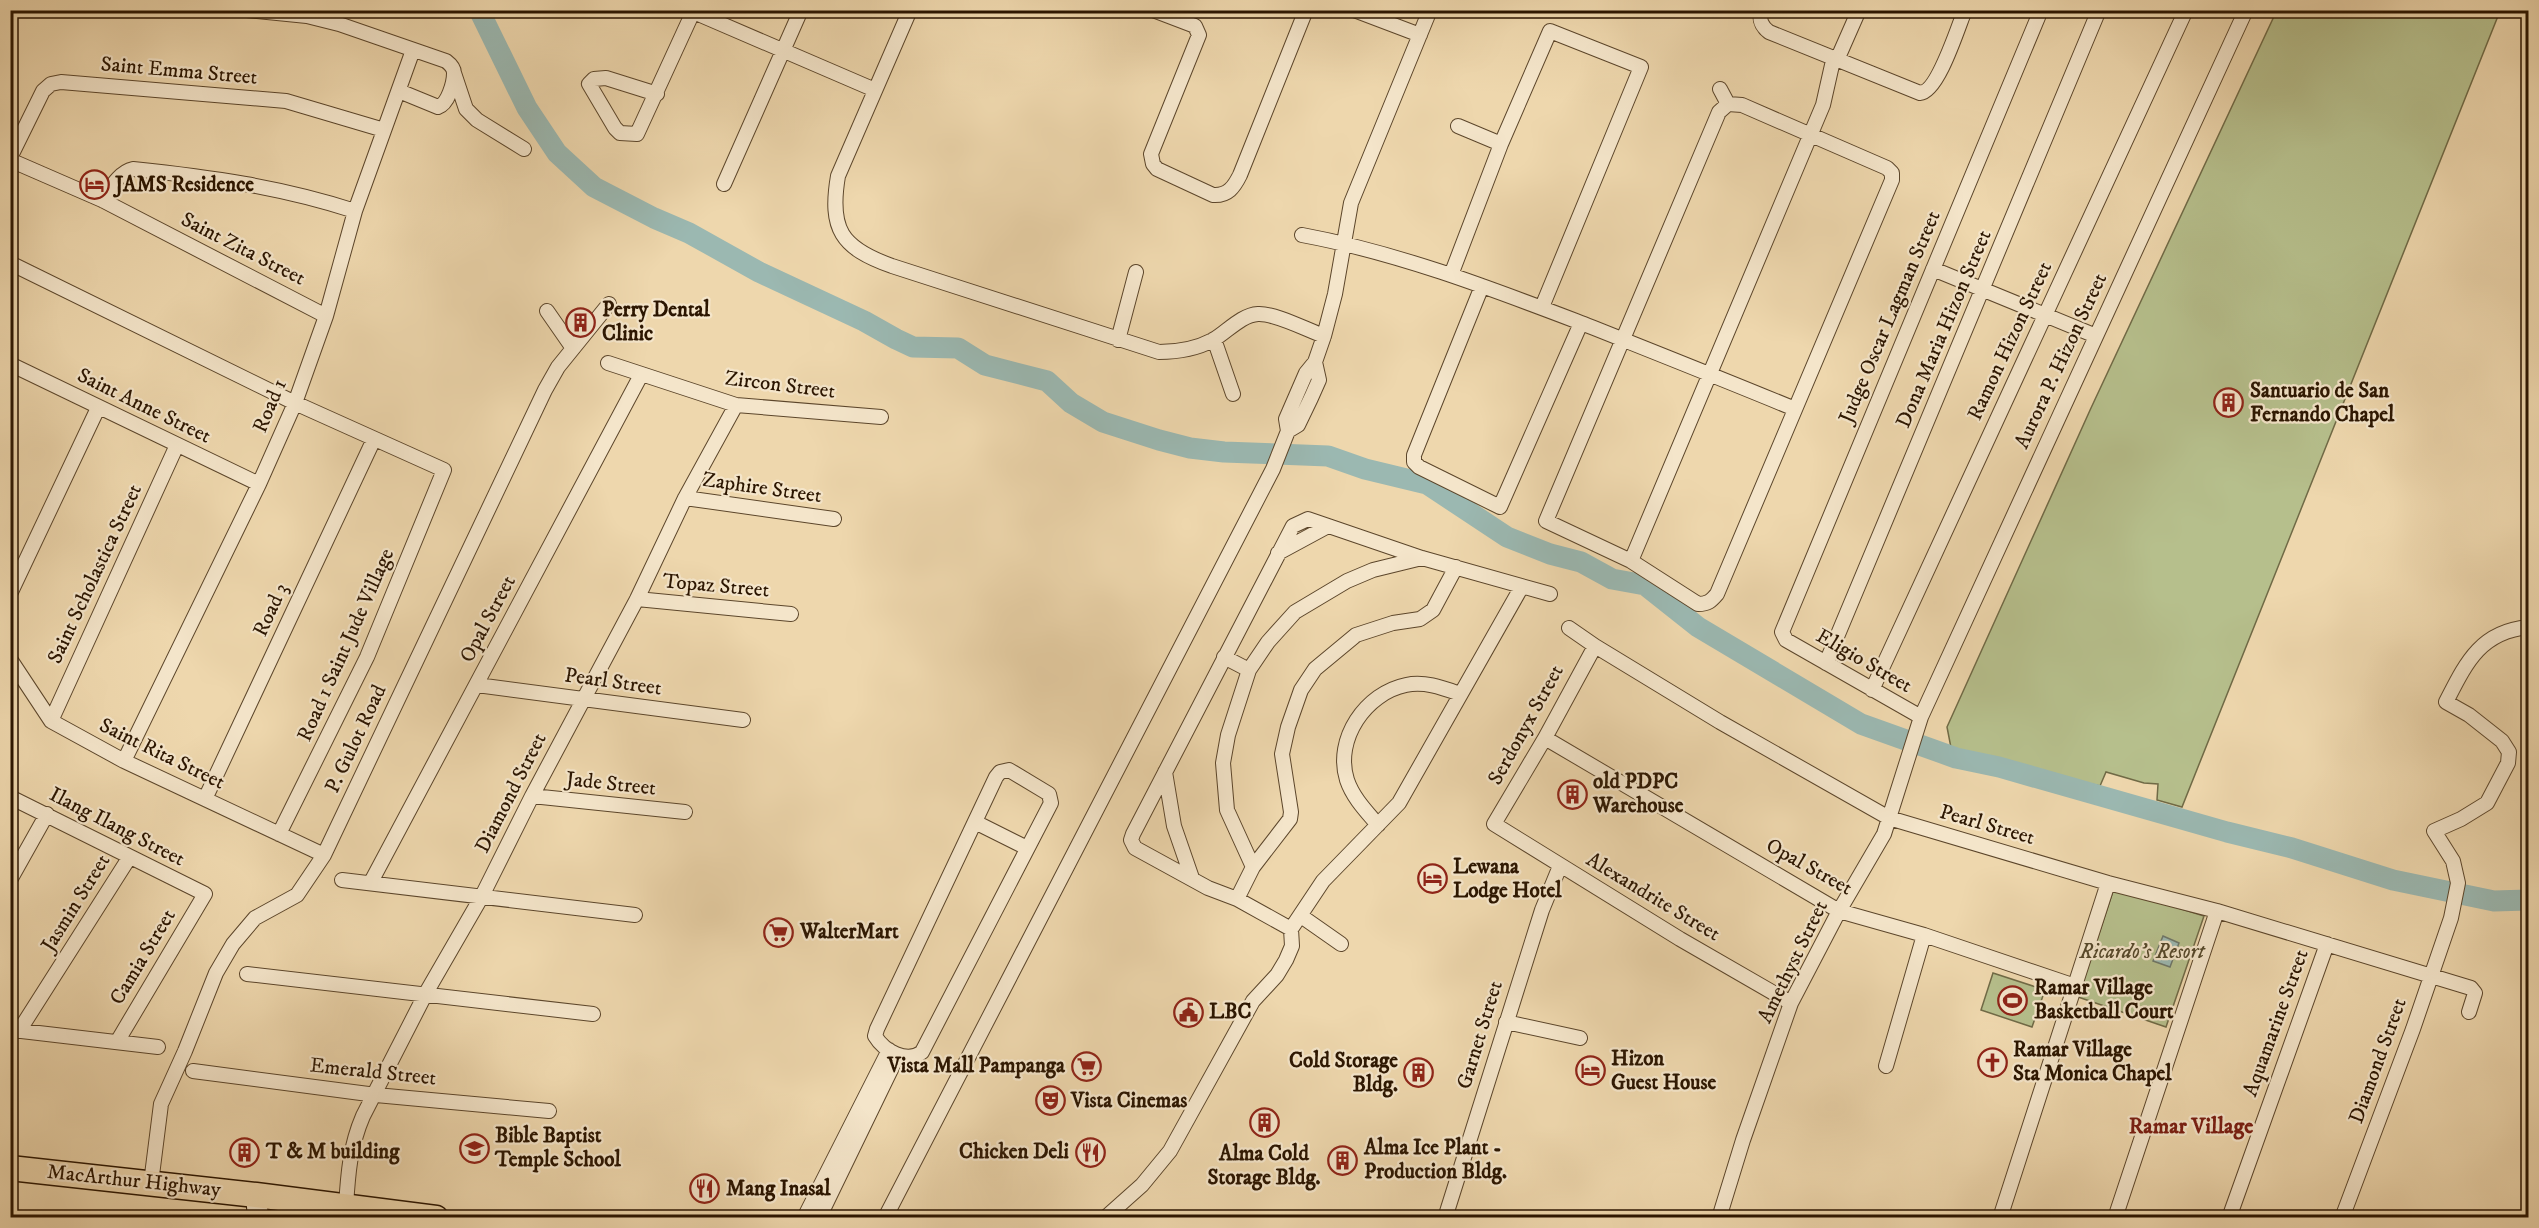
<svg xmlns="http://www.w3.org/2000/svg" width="2539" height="1228" font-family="'IM FELL DW Pica',serif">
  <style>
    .green { fill: #b6bf8c; stroke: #706a46; stroke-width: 1.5 }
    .water { fill: #9bb8b1; stroke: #6e776a; stroke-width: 1.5 }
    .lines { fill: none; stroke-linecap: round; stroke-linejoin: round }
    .river { stroke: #9bb8b1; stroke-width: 21 }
    .street-casing { stroke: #5c462b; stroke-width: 16 }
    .secondary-casing { stroke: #2b1500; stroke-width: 22 }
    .highway-casing { stroke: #2b1500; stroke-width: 27 }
    .street { stroke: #f4e5ca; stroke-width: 14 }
    .secondary { stroke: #f4e5ca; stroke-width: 20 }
    .highway { stroke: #eed7ad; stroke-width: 24 }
    .labels { text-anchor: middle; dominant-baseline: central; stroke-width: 4.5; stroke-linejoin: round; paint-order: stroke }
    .street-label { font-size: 21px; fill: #2b1500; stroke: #f4e5ca }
    .poi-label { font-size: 21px; font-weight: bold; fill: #2b1500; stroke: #f4e5ca; text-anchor: start }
    .park-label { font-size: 21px; font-style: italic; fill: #55482a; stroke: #f4e5ca }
    .neighbourhood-label { font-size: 22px; font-weight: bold; fill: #7a1f14; stroke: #f4e5ca }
  </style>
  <rect width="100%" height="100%" fill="#eed7ad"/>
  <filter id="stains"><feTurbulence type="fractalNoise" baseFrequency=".00333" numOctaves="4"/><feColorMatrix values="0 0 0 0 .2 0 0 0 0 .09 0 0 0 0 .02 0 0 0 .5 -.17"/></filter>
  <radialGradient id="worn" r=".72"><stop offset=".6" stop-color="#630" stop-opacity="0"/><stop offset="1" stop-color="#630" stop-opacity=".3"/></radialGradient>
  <path class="green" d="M2277,10L2500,11L2182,807L2157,800L2158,784L2144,783L2106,772L2100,786L1952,753L1947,727L2091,408Z
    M2114,888L2204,916L2166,1027L2078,997Z
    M1993,973L2045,990L2032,1027L1981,1010Z"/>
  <path class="water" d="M2163,936L2179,943L2170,967L2153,961Z"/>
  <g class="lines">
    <path class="river" d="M479,10L527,108L557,153L594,187L654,218L689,233L759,272L864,321L896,339L913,347L958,348L985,365L1047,381L1071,403L1103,422L1159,440L1190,448L1224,452L1328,456L1365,469L1427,484L1507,537L1550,554L1581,562L1612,579L1645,585L1698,627L1861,724L1956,758L1999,767L2227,832L2292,848L2393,880L2494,901L2528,900"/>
    <defs>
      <path id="street" d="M247,10L307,16L339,24L446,61C450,64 454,68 454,73C454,83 448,104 438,107L399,91
        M689,10L875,90
        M910,10L838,176C829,229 841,248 892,266L1159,352C1178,352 1196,349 1213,340C1227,332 1241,315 1258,314C1275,313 1307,330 1324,336
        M1153,10L1195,26L1199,35L1151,154L1153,164L1157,169L1213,195C1228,196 1234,187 1240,175L1306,10
        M1354,10L1420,35
        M1761,10C1759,20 1761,26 1769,32L1920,93C1938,92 1958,27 1965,10
        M454,73L466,109L477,120L524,149
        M1720,89L1728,104
        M657,94L606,78L594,79L589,84L615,128L620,133L637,134L693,12
        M1728,104L1742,105L1887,168L1892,173V180L1717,594C1711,601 1708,604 1698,604L1631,561L1546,521L1719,112Z
        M1458,126L1501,144
        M10,158L43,91L51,84L61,82L286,101L384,130
        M10,160L102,200L326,316
        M724,184L801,10
        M102,200C110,189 119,172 133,169C210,177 281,187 355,211
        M1302,235C1399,253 1492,289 1584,324C1654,352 1725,380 1795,409
        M10,263L295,403L444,470L367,657L279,834
        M1933,269L2096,336
        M1451,275L1501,144L1550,31L1641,67L1542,307
        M1482,286L1422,435L1414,455V462L1419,467L1500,507L1581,323
        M547,311L572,347
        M1214,339L1233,394
        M1118,340L1136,272
        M608,363L736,405L881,417
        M10,364L259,484
        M1288,431L1286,419L1306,373L1315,362L1324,336L1335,294L1351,203L1430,10
        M685,498L834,519
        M1278,553L1328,526
        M1631,561L1823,105L1832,65L1837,60L1859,10
        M10,594L98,408
        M637,599L791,614
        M1569,628L1595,646L1720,722L1889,818L2108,883L2217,911L2471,988L2475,993L2469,1012
        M1595,646L1545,738L1494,824L1680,939L1791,1003
        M1224,657L1249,670
        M10,659L51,721L124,761L324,855
        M1826,663L2099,10
        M477,685L743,720
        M1872,690L2186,10
        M1921,717L1786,640L1782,632L2041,10
        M51,721L177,445
        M1545,738L1839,911L1924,935L2075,986
        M124,761L259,484L295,403L326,316L355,211L413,50
        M1009,770L1049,794L1051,803L922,1052C907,1064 884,1051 875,1036L877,1029L996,777L1000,772Z
        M1165,772L1174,826L1192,878
        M532,796L685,812
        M10,797L205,894L117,1042
        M205,799L374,439
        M975,822L1027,848
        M1378,825C1367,812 1353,798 1347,780C1334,739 1366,693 1406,685C1425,681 1443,688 1460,694
        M1253,867L1227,810L1223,763L1228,735L1249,670L1268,642L1295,612L1347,581L1373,570L1422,558
        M10,880L47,814
        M342,880L635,915
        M371,882L641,375
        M1237,899L1253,867L1290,819L1291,812L1282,754L1288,727L1301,690L1315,669L1356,635L1393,623L1420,619L1433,610L1456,567
        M1301,916L1341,944
        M1291,929L1237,899L1208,888L1135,848L1131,840L1133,834L1293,526L1308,519L1422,558L1550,594
        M247,974L593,1014
        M1506,1022L1580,1038
        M13,1030L158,1047
        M19,1031L129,858
        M1886,1066L1924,935
        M193,1071L376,1095L549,1111
        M151,1183L161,1104L185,1051L216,973L233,944L255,918L297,895L324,855L545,390L558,367L609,304
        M346,1206C348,1174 350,1146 363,1116L426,993L482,896L532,796L637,599L685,498L736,405
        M804,1218L889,1050
        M819,1218L898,1055
        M885,1218L1273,469L1288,431L1298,425L1311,398L1319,380L1315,362
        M1105,1218L1142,1185L1170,1151L1253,1001L1277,975L1286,960L1292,946L1291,929L1323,881L1399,803L1521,588
        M1445,1218L1542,910L1560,866
        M1719,1218L1743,1140L1791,1003L1839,911L1884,834L1921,717L2246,10
        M2000,1218L2108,883
        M2115,1218L2217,911
        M2229,1218L2327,944
        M2342,1218L2413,1029L2451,918L2458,883L2453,861L2434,831L2461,819L2487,803L2508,763L2509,752L2502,741L2469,715L2446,702C2466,663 2480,632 2528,627"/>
      <path id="secondary" d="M256,1195L258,1218"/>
      <path id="highway" d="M10,1168L256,1195L436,1218"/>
    </defs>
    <use href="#street" class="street-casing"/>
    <use href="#secondary" class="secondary-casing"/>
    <use href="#highway" class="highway-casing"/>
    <use href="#street" class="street"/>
    <use href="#secondary" class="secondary"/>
    <use href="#highway" class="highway"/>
  </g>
  <defs>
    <symbol id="hotel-ring" viewBox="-11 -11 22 22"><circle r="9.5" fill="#f4e5ca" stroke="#8f2418" stroke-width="1.5"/><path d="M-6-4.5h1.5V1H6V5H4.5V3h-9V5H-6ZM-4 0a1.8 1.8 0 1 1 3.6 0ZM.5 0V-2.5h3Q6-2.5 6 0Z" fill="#8f2418"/></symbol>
    <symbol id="building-ring" viewBox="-11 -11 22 22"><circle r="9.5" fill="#f4e5ca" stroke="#8f2418" stroke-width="1.5"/><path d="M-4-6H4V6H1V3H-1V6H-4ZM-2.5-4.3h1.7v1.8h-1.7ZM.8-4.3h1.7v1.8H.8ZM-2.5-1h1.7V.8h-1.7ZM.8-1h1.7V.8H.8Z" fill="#8f2418"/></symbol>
    <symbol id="supermarket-ring" viewBox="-11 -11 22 22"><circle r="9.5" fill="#f4e5ca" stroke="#8f2418" stroke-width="1.5"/><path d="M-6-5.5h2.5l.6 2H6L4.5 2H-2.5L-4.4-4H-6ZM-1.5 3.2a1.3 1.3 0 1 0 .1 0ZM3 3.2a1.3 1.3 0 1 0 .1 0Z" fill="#8f2418"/></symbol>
    <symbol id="stadium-ring" viewBox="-11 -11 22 22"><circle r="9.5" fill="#f4e5ca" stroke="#8f2418" stroke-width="1.5"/><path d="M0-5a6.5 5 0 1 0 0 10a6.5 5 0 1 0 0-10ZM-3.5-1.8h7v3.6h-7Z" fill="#8f2418"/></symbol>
    <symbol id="civic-ring" viewBox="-11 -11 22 22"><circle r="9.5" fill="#f4e5ca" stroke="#8f2418" stroke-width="1.5"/><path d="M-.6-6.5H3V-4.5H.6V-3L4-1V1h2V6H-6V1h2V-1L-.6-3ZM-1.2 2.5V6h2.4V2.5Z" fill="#8f2418"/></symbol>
    <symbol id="church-ring" viewBox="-11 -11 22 22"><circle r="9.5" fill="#f4e5ca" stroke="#8f2418" stroke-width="1.5"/><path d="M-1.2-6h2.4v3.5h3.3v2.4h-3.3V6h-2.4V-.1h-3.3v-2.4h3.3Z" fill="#8f2418"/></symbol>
    <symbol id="theatre-ring" viewBox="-11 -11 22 22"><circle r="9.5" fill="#f4e5ca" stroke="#8f2418" stroke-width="1.5"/><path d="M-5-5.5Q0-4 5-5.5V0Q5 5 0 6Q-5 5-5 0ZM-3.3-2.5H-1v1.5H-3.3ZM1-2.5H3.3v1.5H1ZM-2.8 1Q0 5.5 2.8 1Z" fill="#8f2418"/></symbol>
    <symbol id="school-ring" viewBox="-11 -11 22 22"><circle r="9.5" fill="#f4e5ca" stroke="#8f2418" stroke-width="1.5"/><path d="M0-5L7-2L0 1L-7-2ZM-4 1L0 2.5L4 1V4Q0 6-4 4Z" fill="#8f2418"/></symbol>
    <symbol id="restaurant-ring" viewBox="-11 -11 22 22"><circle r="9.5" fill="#f4e5ca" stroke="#8f2418" stroke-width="1.5"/><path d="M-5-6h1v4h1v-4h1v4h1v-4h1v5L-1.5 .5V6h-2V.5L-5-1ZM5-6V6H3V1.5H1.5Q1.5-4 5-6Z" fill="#8f2418"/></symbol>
  </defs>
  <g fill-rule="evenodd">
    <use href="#hotel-ring" x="78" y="168" width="33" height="33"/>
    <use href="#building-ring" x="564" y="306" width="33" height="33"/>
    <use href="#building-ring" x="2212" y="386" width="33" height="33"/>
    <use href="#building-ring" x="1556" y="778" width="33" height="33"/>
    <use href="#hotel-ring" x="1416" y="862" width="33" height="33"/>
    <use href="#supermarket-ring" x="762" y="916" width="33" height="33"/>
    <use href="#stadium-ring" x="1996" y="984" width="33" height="33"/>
    <use href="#civic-ring" x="1172" y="996" width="33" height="33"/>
    <use href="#church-ring" x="1976" y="1046" width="33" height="33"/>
    <use href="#supermarket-ring" x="1070" y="1050" width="33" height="33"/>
    <use href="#hotel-ring" x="1574" y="1054" width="33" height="33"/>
    <use href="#building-ring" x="1402" y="1056" width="33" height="33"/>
    <use href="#theatre-ring" x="1034" y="1084" width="33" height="33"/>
    <use href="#building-ring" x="1248" y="1106" width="33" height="33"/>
    <use href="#school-ring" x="458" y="1132" width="33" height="33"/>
    <use href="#building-ring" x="228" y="1136" width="33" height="33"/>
    <use href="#restaurant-ring" x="1074" y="1136" width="33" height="33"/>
    <use href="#building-ring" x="1326" y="1144" width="33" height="33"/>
    <use href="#restaurant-ring" x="688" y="1172" width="33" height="33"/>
  </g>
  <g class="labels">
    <g class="street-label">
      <text transform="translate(179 71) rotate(5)">Saint Emma Street</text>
      <text transform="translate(243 249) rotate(27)">Saint Zita Street</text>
      <text transform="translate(1890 317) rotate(-67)">Judge Oscar Lagman Street</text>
      <text transform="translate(1944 329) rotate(-67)">Dona Maria Hizon Street</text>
      <text transform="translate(2010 341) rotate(-65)">Ramon Hizon Street</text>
      <text transform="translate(2061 361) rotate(-65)">Aurora P. Hizon Street</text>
      <text transform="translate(780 385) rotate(7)">Zircon Street</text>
      <text transform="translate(144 406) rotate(26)">Saint Anne Street</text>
      <text transform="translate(270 406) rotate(-67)">Road 1</text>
      <text transform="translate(762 488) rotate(8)">Zaphire Street</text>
      <text transform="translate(95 574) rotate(-65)">Saint Scholastica Street</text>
      <text transform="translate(716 586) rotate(5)">Topaz Street</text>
      <text transform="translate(271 610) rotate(-65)">Road 3</text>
      <text transform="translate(488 619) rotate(-62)">Opal Street</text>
      <text transform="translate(346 645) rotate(-66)">Road 1 Saint Jude Village</text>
      <text transform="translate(1864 661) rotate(30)">Eligio Street</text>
      <text transform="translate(613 682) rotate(8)">Pearl Street</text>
      <text transform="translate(1526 725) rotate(-61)">Serdonyx Street</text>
      <text transform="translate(356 739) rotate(-65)">P. Gulot Road</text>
      <text transform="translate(162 754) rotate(26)">Saint Rita Street</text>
      <text transform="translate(611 784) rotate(6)">Jade Street</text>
      <text transform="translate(511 793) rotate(-63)">Diamond Street</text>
      <text transform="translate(1987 825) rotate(16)">Pearl Street</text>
      <text transform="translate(117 827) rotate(27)">Ilang Ilang Street</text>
      <text transform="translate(1809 867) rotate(29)">Opal Street</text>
      <text transform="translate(1653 897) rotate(31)">Alexandrite Street</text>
      <text transform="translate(76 903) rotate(-58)">Jasmin Street</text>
      <text transform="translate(143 957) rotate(-59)">Camia Street</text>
      <text transform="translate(1793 962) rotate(-64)">Amethyst Street</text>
      <text transform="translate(2276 1023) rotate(-70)">Aquamarine Street</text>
      <text transform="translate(1480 1035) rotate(-73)">Garnet Street</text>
      <text transform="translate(2378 1061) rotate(-70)">Diamond Street</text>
      <text transform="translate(373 1072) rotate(6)">Emerald Street</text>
      <text transform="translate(134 1181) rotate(6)">MacArthur Highway</text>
    </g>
    <g class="poi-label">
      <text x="115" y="185">JAMS Residence</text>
      <text x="602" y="310">Perry Dental<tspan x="602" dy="24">Clinic</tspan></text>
      <text x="2250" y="391">Santuario de San<tspan x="2250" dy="24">Fernando Chapel</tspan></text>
      <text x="1593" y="782">old PDPC<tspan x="1593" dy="24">Warehouse</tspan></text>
      <text x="1453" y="867">Lewana<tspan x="1453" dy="24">Lodge Hotel</tspan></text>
      <text x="800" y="932">WalterMart</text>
      <text x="2034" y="988">Ramar Village<tspan x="2034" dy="24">Basketball Court</tspan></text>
      <text x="1209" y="1012">LBC</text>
      <text x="2013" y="1050">Ramar Village<tspan x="2013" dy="24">Sta Monica Chapel</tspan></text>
      <text x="1611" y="1059">Hizon<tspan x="1611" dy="24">Guest House</tspan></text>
      <text x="1398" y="1061" text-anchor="end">Cold Storage<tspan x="1398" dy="24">Bldg.</tspan></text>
      <text x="1065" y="1066" text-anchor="end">Vista Mall Pampanga</text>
      <text x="1071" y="1101">Vista Cinemas</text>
      <text x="495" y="1136">Bible Baptist<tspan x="495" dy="24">Temple School</tspan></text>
      <text x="1364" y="1148">Alma Ice Plant -<tspan x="1364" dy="24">Production Bldg.</tspan></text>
      <text x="266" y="1152">T &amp; M building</text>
      <text x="1069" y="1152" text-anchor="end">Chicken Deli</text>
      <text x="1264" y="1154" text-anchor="middle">Alma Cold<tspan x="1264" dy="24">Storage Bldg.</tspan></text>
      <text x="726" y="1189">Mang Inasal</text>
    </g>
    <g class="park-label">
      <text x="2142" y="952">Ricardo's Resort</text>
    </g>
    <g class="neighbourhood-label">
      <text x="2191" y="1126">Ramar Village</text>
    </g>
  </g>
  <rect width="2539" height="1228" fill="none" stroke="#eed7ad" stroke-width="36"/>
  <rect x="12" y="12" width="2515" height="1204" fill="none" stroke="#2b1500" stroke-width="3"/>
  <rect x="18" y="18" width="2503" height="1192" fill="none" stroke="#2b1500" stroke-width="1.5"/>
  <rect width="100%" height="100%" filter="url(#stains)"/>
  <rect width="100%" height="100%" fill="url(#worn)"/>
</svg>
